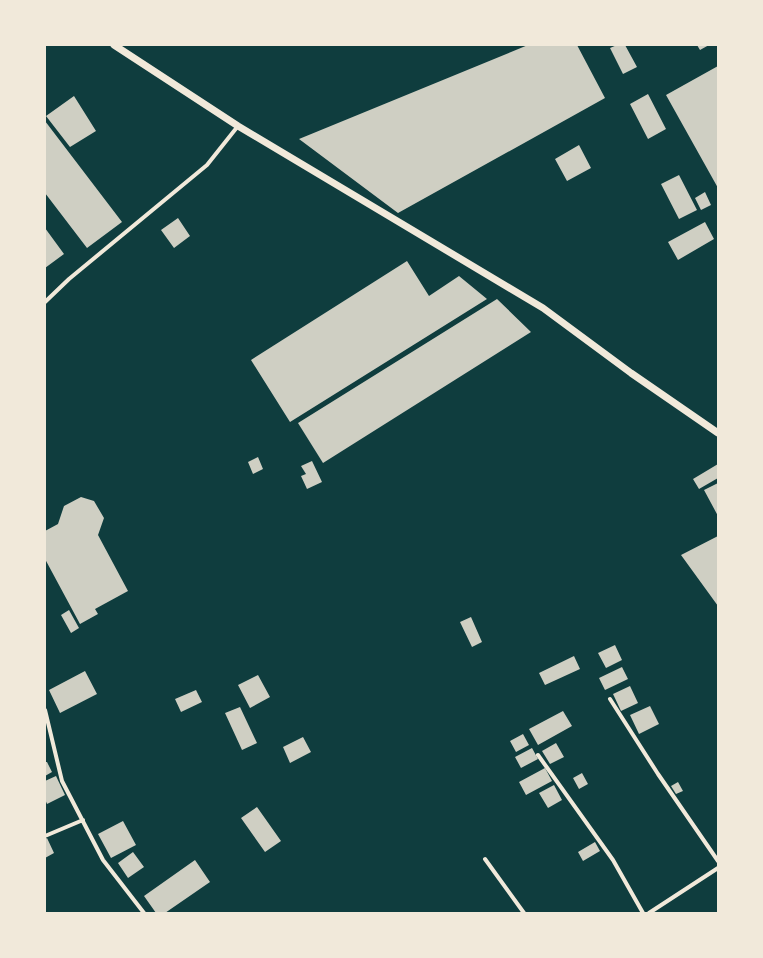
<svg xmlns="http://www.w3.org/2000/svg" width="763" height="958" font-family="'DM Sans',sans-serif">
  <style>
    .building { fill: #cfcfc3 }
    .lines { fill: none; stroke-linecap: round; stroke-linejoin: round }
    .minor { stroke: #f1e9da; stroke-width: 4 }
    .tertiary { stroke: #f1e9da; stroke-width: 7 }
  </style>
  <rect width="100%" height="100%" fill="#0f3d3e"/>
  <path class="building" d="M528,45H577L605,98L398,213L299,139Z
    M617,45H625L637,67L623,74L610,48Z
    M697,45H709L700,50Z
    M718,66V188L666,95Z
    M648,94L666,129L648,139L630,104Z
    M74,96L96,131L70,147L46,116Z
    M45,121L122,222L87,248L45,193Z
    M579,145L591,168L567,181L555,159Z
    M679,175L697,210L679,219L661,184Z
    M705,192L711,205L701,210L695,198Z
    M178,218L190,236L174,248L161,230Z
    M705,222L714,239L678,260L668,242Z
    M45,228L64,254L45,268Z
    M407,261L429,296L459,276L487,299L290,422L251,360Z
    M497,299L531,332L323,463L298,423Z
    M258,457L263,469L253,474L248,462Z
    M312,461L322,482L307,489L301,476L306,474L301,466Z
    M718,464V478L699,489L693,479Z
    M718,483V516L704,490Z
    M81,497L94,501L104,518L98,535L128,591L95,609L98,614L80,624L45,559V531L58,524L64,506Z
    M718,536V606L681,555Z
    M69,610L79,628L71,633L61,615Z
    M471,617L482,642L472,647L460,622Z
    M615,645L622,660L606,668L598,653Z
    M574,656L580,669L545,685L539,673Z
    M622,667L628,679L605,690L599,678Z
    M85,671L97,694L60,713L49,690Z
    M258,675L270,697L250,708L238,685Z
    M630,686L638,703L621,711L613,694Z
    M196,690L202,702L181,712L175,699Z
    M650,706L659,724L639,734L630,715Z
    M240,707L257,743L242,750L225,713Z
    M563,711L572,726L538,745L529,729Z
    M523,734L529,745L516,752L510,741Z
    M303,737L311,752L290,763L283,747Z
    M556,743L564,757L550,764L542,751Z
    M532,748L538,759L521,768L515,757Z
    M45,762H47L52,772L45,776Z
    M545,768L552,781L526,795L519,782Z
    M582,773L588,784L579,789L573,778Z
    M56,776L65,795L47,804L45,799V781Z
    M678,782L683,791L676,794L671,786Z
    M554,785L562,800L548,808L539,793Z
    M257,807L281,841L265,852L241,818Z
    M123,821L136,845L111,858L98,834Z
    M47,838L54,853L45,858V839Z
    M595,842L600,851L583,861L578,852Z
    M133,852L144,867L128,878L118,863Z
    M195,860L210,882L165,913H156L144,896Z"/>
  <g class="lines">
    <path class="minor" d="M45,302L69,279L207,165L238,126
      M610,699L658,774L718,861
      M45,710L62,781L103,860L144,913
      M538,755L613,860L643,913
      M45,836L83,820
      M485,859L524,913
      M649,913L718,868"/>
    <path class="tertiary" d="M114,45L238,126L543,308L631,373L718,433"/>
  </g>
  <rect width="763" height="958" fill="none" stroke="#f1e9da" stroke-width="92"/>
</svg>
